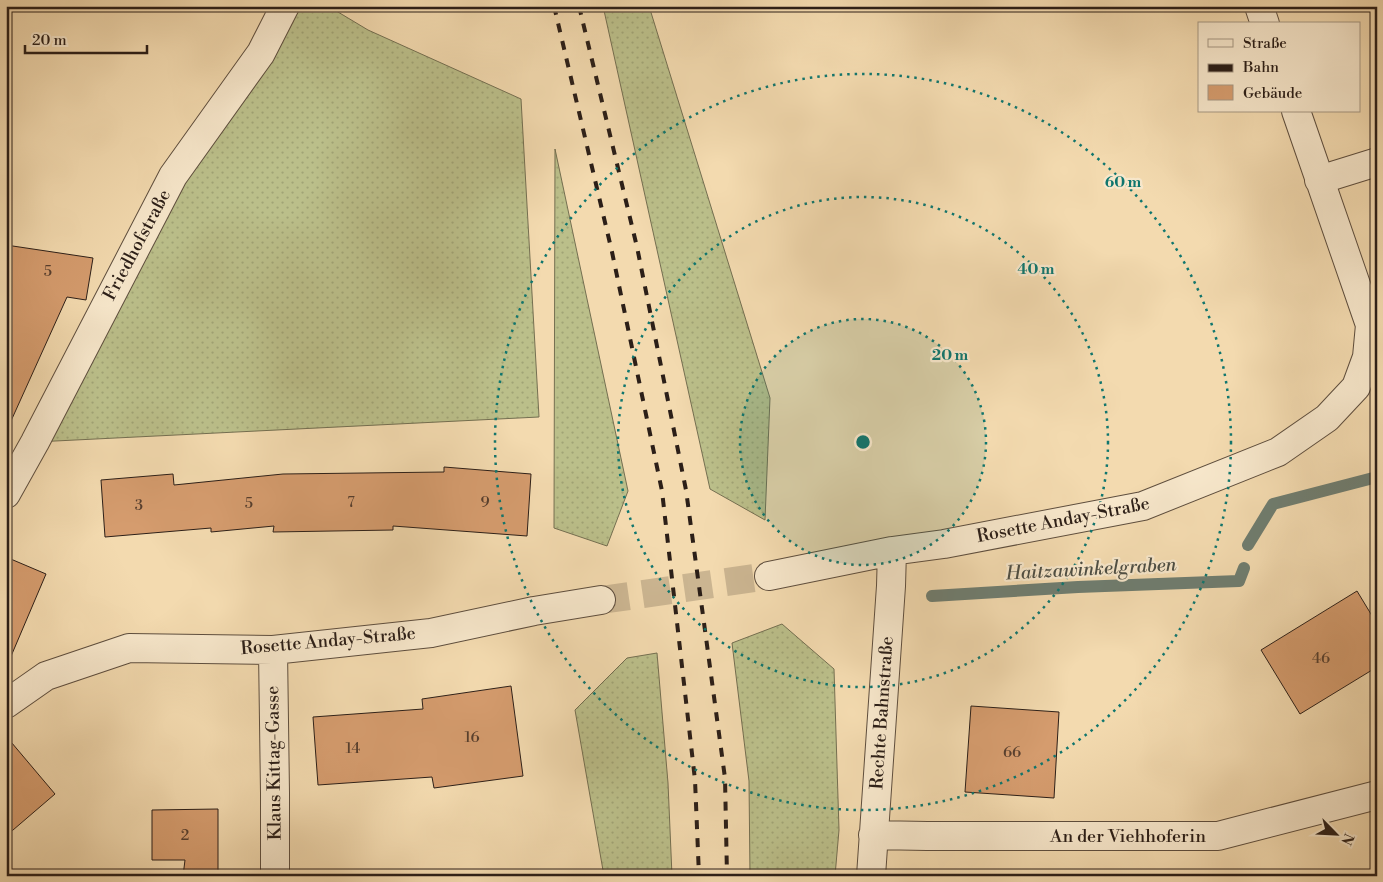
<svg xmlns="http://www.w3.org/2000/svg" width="1383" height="882" font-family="'Libre Bodoni',serif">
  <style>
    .grass { fill: url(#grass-dots); stroke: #746f51 }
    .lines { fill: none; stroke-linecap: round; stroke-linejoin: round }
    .stream { stroke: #6f7d70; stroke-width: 12 }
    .building { fill: #d59c6e; stroke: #2c1f18 }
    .minor-tunnel { stroke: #cbb591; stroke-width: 28; stroke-dasharray: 28 14; stroke-linecap: butt }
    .minor-casing { stroke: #5e4e3e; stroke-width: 30 }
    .minor { stroke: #f7e7cb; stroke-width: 28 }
    .rail { stroke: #2c1f18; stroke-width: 4; stroke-dasharray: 9 9; stroke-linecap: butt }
    .ring { fill: none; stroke: #0f766e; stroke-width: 2.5; stroke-dasharray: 2.5 5 }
    .labels { text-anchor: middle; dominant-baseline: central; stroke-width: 4.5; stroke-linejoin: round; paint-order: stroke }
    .number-label { font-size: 15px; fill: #563e2e }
    .street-label { font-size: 18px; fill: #2c1f18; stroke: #f7e7cb }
    .water-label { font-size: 19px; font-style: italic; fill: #4d4e44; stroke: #f7e7cb }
    .centre { fill: #0f766e; stroke: #f7e7cb; stroke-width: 2.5 }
    .ring-label { font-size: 15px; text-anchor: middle; font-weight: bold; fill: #0f766e; stroke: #f7e7cb; stroke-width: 4.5; stroke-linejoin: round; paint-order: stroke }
  </style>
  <defs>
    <pattern id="grass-dots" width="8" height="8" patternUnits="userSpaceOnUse" patternTransform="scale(1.25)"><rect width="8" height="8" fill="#bbbf8a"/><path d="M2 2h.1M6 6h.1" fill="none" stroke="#a1a476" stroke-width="1.8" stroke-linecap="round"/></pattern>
  </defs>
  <rect width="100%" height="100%" fill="#f3daaf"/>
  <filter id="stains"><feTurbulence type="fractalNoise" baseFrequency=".004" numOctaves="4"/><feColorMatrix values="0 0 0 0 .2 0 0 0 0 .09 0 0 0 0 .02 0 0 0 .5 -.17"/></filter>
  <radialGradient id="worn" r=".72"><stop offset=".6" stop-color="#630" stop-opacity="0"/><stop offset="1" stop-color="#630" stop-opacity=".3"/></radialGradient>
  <path class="grass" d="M297,6H328L368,30L521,99L539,417L35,442L173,176Z
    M603,6H649L770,398L765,520L710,489Z
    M555,149L628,491L607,546L554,528Z
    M782,624L834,669L839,830L835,876H750L749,781L732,643Z
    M657,653L668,783L672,876H604L575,710L627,658Z"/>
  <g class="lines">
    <path class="stream" d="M1248,545L1273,504L1377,477
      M932,596L1078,587L1239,581L1244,568"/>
  </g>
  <path class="building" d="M6,245L93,258L86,300L67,297L6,432Z
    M444,467L531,474L527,536L393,526V530L273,532L274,526L211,532V528L105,537L101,480L173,474L174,485L283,474L444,472Z
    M6,557L46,574L6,668Z
    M1357,591L1377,624V667L1300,714L1261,650Z
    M511,686L523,776L434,788L432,777L318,785L313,717L423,709L422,699Z
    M971,706L1059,712L1054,798L965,792Z
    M6,736L55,794L6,836Z
    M218,809V876H183L185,860H152V810Z"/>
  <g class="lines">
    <path class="minor-tunnel" d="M601,600L769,576"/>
    <defs>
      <path id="minor" d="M1259,6L1265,24
        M1319,180L1377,162
        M6,494L35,442L173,176L261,53L285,6
        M769,576L892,551L944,544L1143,506L1278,452L1327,418L1356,387L1367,357L1370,325L1296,111
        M273,650L275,793V876
        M6,704L46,676L129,648L273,650L431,633L534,611L601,600
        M873,835L927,836H1218L1377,795
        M871,876L891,586L892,551"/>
    </defs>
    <use href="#minor" class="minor-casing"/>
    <use href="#minor" class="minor"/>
    <path class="rail" d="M554,6L612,252L662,491L695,780L699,876
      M579,6L637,247L686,490L725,778L727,876"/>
  </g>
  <circle cx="863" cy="442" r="123" fill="#0f766e" fill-opacity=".12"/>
  <g class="ring">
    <circle cx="863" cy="442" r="123"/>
    <circle cx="863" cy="442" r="245"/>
    <circle cx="863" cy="442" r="368"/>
  </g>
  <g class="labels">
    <g class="number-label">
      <text x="48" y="271">5</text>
      <text x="351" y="502">7</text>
      <text x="485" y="502">9</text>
      <text x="249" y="503">5</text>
      <text x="139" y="505">3</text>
      <text x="1321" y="658">46</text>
      <text x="472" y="737">16</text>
      <text x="353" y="748">14</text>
      <text x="1012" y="752">66</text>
      <text x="185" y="835">2</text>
    </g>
    <g class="street-label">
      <text transform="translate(137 245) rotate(-62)">Friedhofstraße</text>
      <text transform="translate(1063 520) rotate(-11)">Rosette Anday-Straße</text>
      <text transform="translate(328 641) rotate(-5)">Rosette Anday-Straße</text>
      <text transform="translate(882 713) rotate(-86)">Rechte Bahnstraße</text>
      <text transform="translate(274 763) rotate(-91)">Klaus Kittag-Gasse</text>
      <text x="1128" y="836">An der Viehhoferin</text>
    </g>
    <g class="water-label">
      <text transform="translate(1091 569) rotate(-3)">Haitzawinkelgraben</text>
    </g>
  </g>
  <circle cx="863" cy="442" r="8" class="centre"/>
  <g class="ring-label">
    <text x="1123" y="187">60 m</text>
    <text x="1036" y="274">40 m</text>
    <text x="950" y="360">20 m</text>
  </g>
  <rect width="1383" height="882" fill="none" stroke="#f3daaf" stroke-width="25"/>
  <rect x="8" y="8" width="1368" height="867" fill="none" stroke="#2c1f18" stroke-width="2.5"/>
  <rect x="12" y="12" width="1358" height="857" fill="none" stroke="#2c1f18"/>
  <rect x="1198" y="22" width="162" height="90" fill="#f7e7cb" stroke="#a69783"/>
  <rect x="1208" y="39" width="25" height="8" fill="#f7e7cb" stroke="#a69783"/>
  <text x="1243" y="48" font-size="15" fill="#2c1f18">Straße</text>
  <rect x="1208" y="64" width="25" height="8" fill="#2c1f18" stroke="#a69783"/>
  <text x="1243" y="72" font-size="15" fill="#2c1f18">Bahn</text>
  <rect x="1208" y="85" width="25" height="15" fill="#d59c6e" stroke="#a69783"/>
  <text x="1243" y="98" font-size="15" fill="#2c1f18">Gebäude</text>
  <g transform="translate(1336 834) rotate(114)" stroke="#f7e7cb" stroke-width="4" paint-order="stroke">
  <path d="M0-4L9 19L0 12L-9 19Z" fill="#2c1f18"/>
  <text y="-8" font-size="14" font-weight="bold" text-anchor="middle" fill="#2c1f18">N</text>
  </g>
  <path d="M25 45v8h122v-8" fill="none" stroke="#2c1f18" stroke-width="2.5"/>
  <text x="32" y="45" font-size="15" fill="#2c1f18" stroke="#f7e7cb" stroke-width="4" paint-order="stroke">20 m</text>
  <rect width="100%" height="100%" filter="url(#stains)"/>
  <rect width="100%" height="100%" fill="url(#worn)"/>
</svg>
